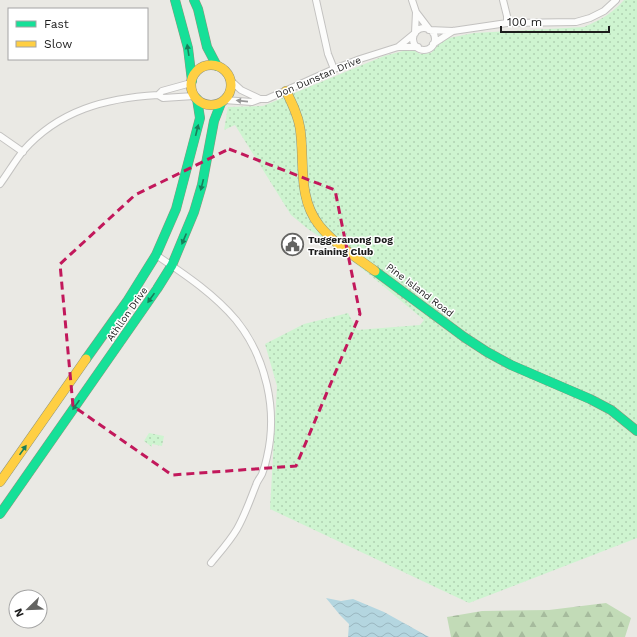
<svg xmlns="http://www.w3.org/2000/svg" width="637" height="637" font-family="'Work Sans',sans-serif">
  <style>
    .forest { fill: url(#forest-firs) }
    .park { fill: url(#park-dots) }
    .water { fill: url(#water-waves) }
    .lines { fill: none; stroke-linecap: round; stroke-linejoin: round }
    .street-casing { stroke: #c3c2c0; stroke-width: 8 }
    .fast-casing { stroke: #91947c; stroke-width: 10 }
    .slow-casing { stroke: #91947c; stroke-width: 10 }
    .street { stroke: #fcfcfb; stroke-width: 6 }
    .fast { stroke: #16e098; stroke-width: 9 }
    .slow { stroke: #ffcf43; stroke-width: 9 }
    .oneway { fill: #197e5a }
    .oneway2 { fill: #979797 }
    .marked { fill: none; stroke: #c2185b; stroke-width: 3; stroke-dasharray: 8 5; stroke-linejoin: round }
    .labels { text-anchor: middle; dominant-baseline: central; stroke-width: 3; stroke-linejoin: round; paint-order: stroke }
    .street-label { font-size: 10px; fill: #1c1c1c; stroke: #fff }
    .poi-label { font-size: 10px; font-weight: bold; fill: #1c1c1c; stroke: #fff; text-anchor: start }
  </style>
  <defs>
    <pattern id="forest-firs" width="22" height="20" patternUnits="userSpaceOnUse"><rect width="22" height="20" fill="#c2dbb7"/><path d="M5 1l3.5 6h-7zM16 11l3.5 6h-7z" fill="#a6bb9d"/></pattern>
    <pattern id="park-dots" width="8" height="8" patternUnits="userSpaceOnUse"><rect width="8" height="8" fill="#cef4d0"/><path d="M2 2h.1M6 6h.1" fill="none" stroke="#b0d1b2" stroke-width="1.8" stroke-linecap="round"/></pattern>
    <pattern id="water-waves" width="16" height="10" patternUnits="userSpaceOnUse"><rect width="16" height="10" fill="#b4d6e0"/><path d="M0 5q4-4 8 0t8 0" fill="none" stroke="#9ab7c0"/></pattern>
  </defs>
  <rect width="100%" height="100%" fill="#eae9e4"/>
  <path class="forest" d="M606,603L631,618L625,637H451L447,617L482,611L549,610Z"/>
  <path class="park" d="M624,0H637V538L469,603L270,509L277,386L265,344L304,324L348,313L357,330L420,325L424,320L370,275L322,238L308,229L291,215L235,125L224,130L228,107L263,106L384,56L403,51H415L420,54L431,53L444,39L474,33L584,27C602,19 610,15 624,0Z
    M149,433L164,436L162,446L152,444V447L144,441Z"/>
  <path class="water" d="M326,598L341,601L353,599L384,612L429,637H348L349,624L340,615Z"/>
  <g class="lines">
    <defs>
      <path id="street" d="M316,0L328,54L334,69
        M412,0L416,12L415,33
        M503,0L507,16V23
        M416,12L429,29
        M413 39a11 11 0 1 1 22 0a11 11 0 1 1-22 0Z
        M429,30L453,31L507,23L576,22L590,18L604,11L616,0
        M433,44L453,31
        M398,47L415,33
        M230,80L241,90L260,99
        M158,95L163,98L194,96
        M224,100L252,102L260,99H267L334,69L360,59L398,47H418
        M0,136L23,152
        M0,184C8,173 15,161 23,151C59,110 106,98 158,95L162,91L191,83
        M156,255C184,274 213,293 236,320C266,357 278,410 267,457C266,462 264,469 262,474C260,478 257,481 256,485C250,500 245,515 237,529C230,541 220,552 211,563"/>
      <path id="fast" d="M175,0L188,48L192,81
        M194,0L198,9L207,47L217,66
        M375,271L464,337L487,352L511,365L590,399L611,410L637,431
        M86,359L128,300L156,255L176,209L200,118L197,99
        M0,514L157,289L172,265L194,212L202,185L214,121L221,103"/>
      <path id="slow" d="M191 85a20 20 0 1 1 40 0a20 20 0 1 1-40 0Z
        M286,91C292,103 298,115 300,128C305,160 297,197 319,225C334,244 356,257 375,271
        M0,482L86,359"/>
    </defs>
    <use href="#street" class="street-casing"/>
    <use href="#fast" class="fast-casing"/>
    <use href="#slow" class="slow-casing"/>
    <use href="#street" class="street"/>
    <use href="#fast" class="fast"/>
    <use href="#slow" class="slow"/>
  </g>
  <defs><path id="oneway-solid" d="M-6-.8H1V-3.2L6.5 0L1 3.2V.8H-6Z"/></defs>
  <g class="oneway">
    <use href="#oneway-solid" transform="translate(188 50) rotate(-99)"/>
    <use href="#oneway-solid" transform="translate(197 130) rotate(-76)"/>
    <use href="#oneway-solid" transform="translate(202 185) rotate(104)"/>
    <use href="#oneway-solid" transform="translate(184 239) rotate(113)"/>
    <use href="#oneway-solid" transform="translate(151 298) rotate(125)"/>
    <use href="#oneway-solid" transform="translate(76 405) rotate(125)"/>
    <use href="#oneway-solid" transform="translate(23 450) rotate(-55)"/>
  </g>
  <use class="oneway2" href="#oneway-solid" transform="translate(242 101) rotate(-174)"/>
  <path class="marked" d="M229,149L335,190L360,314L296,466L172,475L73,406L60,264L135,195Z"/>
  <defs>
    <symbol id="civic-ring" viewBox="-11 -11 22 22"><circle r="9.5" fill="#fff" stroke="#646462" stroke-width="1.5"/><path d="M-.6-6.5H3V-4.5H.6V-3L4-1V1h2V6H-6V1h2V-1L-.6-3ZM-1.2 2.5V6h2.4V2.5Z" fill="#646462"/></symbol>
  </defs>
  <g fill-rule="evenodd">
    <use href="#civic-ring" x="280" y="232" width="25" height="25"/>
  </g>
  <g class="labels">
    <g class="street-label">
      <text transform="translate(318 77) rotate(-23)">Don Dunstan Drive</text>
      <text transform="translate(420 290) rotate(37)">Pine Island Road</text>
      <text transform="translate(127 314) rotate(-55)">Athllon Drive</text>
    </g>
    <g class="poi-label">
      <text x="308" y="239">Tuggeranong Dog<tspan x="308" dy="12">Training Club</tspan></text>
    </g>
  </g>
  <rect x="8" y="8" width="140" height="52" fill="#ffffff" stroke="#a4a4a4"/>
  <rect x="16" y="21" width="20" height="6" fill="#16e098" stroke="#a4a4a4"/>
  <text x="44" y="28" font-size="12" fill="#1c1c1c">Fast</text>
  <rect x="16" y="41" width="20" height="6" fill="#ffcf43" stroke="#a4a4a4"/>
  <text x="44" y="48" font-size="12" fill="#1c1c1c">Slow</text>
  <g transform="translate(28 609) rotate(247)"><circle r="19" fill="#ffffff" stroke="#a4a4a4"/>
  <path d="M0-3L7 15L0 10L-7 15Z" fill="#646462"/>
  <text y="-6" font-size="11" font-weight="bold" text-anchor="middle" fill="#1c1c1c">N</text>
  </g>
  <path d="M501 26v6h108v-6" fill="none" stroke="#1c1c1c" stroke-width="2"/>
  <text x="507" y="26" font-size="12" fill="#1c1c1c" stroke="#ffffff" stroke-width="3" paint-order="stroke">100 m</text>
</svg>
